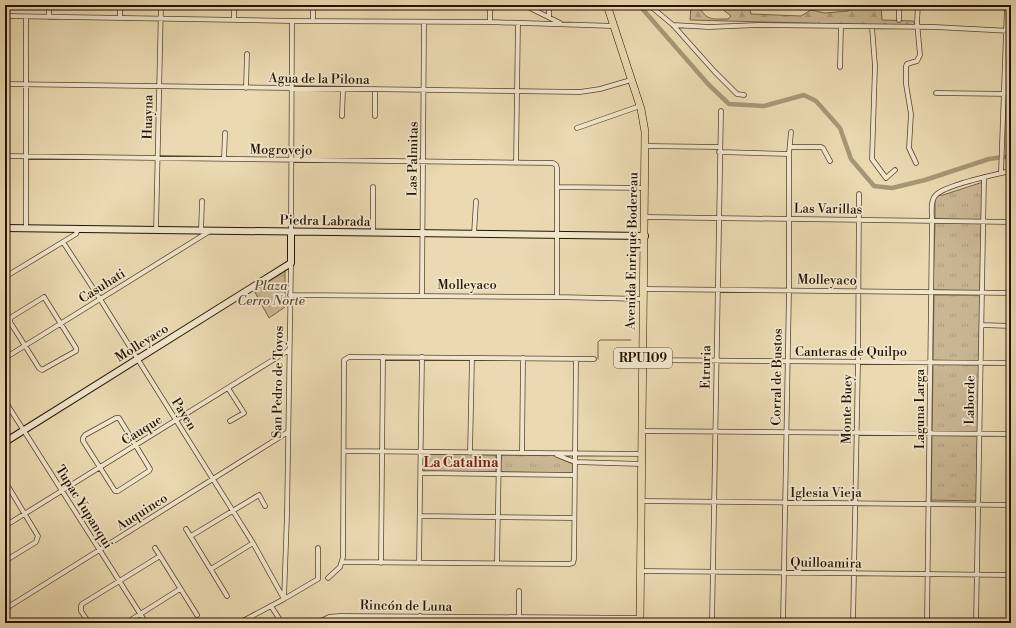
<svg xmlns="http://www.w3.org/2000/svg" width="1016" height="628" font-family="'Libre Bodoni',serif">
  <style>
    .forest { fill: url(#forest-firs); stroke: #78654a }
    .park { fill: url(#park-tufts); stroke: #78654a }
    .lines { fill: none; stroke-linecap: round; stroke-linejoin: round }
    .stream { stroke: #736247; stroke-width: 1 }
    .canal { stroke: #a79675; stroke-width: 4.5 }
    .street-casing { stroke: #57442d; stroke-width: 5.5 }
    .secondary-casing { stroke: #261301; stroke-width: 8 }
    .primary-casing { stroke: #261301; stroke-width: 8 }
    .street { stroke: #f1e6cc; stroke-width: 4 }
    .secondary { stroke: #f1e6cc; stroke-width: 6 }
    .primary { stroke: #ead9b1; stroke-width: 7 }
    .labels { text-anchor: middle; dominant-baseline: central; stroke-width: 3.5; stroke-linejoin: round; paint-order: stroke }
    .shield { fill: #f1e6cc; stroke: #63523e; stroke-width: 1 }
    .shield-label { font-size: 12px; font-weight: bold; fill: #261301 }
    .street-label { font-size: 13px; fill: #261301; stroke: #f1e6cc }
    .park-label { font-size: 13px; font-style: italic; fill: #5f4c34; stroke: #f1e6cc }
    .neighbourhood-label { font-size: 14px; font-weight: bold; fill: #7a1f14; stroke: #f1e6cc }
  </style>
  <defs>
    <pattern id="forest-firs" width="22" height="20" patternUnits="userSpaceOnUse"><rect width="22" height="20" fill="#c9b793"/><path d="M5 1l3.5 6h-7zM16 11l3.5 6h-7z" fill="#ac9c7d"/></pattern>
    <pattern id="park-tufts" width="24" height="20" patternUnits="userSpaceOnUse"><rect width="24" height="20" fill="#c9b793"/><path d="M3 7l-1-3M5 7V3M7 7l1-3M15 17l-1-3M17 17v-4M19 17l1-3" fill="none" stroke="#ac9c7d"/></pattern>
  </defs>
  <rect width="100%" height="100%" fill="#ead9b1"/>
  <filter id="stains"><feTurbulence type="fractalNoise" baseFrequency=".005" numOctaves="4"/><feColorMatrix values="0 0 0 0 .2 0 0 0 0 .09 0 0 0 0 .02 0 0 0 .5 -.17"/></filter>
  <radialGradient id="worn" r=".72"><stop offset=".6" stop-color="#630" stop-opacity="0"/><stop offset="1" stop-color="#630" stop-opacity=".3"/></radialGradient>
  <path class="forest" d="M691,5H698C707,21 711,19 728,19L731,16L721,8V5H749L751,14L801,16L811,10L825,13L848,11L853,5H881L882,20L913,21L915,23L913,26L690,20Z"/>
  <path class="park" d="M983,182L982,220L935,219V196L943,195Z
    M935,222L982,223L981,291L933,290Z
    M285,271V307L269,318L252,287Z
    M934,295H981L980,361L933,360Z
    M933,364L979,365L978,433L932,432Z
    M932,435L978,436L977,501L931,500Z
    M424,454L496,455V472L424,471Z
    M501,455H552L573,464V473L500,472Z
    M346,616L421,618L420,623H377Z"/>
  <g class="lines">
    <path class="stream" d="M598,359V342L600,340H631"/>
    <path class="canal" d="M639,5L708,84L729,104L764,106L804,95L816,101L840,128L851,159L874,186L892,188L925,180L989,159L1011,156"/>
    <defs>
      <path id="street" d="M524,5L560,23
        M649,5L673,25L714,71L737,94L744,95
        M899,7H918
        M5,16L292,21L490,22L614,26
        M49,17V5
        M549,17V5
        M120,18V5
        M234,20V5
        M899,20V6
        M313,21V5
        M490,22V5
        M673,25L709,27L758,25L935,27L1011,31
        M872,27L875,66L872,159L886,178L895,170
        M840,67L841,26
        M5,84L580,92L600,89L631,80
        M246,88L247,54
        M375,89V116
        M936,93L1011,94
        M342,116L343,89
        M577,128L640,106
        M646,146L719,147
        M791,147H821L823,148L830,161
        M719,152L789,154
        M5,156L553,163L556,165L557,168V297
        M224,159L225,133
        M516,163L518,23
        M916,163L909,148L911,114L906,84V66L907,64L917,61L920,55L917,22L918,5
        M1001,173L1007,5
        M557,187L645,188
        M645,217L1011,222
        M26,228V17
        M156,230L161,5
        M201,231L202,201
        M291,232L292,21
        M373,233V187
        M474,234L476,201
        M63,242L100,299L253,543L284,599
        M5,277L76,234L78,229
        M644,289L1011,293
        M290,295L557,297L643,299
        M422,296L424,22
        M44,297L76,348V351L42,370L39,368L10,322V318Z
        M982,325L1011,326
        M5,358L210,231
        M643,360L1011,363
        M228,388L244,413L230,421
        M5,401L146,623
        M116,418H119L150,469L149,471L118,491H115L83,441V438L85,435Z
        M642,431L1011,434
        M344,451L642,454
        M470,453L472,358
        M522,453L523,358
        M557,455L575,462L642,464
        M421,473L574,475
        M5,487L9,488L38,536L36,542L5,561
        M641,501L1011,505
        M420,516L574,518
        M5,526L289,350
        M186,529L227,596
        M191,536L259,495L265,506
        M155,548L197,615
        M342,562L569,564L573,563L574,559L576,359
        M381,563L383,357
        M419,563L422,357
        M497,563L499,453
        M211,569L253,543
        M640,571L1011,575
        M328,578L340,567L343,557L344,360L349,357L594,359
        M519,591V623
        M284,599L287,514L291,263
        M271,606L282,623
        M5,609L288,432
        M349,618L370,623
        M40,621L42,623
        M89,623L81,611V606L82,604L160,556
        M126,623L180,589
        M239,623L284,599L318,579V548
        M317,623L329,617L340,616L640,618
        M418,623L420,616
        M712,623L721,111
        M783,623L789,290V154L791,132
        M853,623L858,362L859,194
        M927,623L932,221C932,214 930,202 935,196C942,186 997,174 1011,171
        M976,623L984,177"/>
      <path id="secondary" d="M5,228L645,236
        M5,442L291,263V232"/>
      <path id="primary" d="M607,5L641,109L645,132L640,623"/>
    </defs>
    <use href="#street" class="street-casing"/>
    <use href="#secondary" class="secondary-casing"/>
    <use href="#primary" class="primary-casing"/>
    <use href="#street" class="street"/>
    <use href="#secondary" class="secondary"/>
    <use href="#primary" class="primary"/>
  </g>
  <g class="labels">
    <rect class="shield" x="614" y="348" width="58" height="20" rx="3"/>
    <g class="shield-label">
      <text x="643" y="358">RPU109</text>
    </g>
    <g class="street-label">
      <text transform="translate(319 79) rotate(1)">Agua de la Pilona</text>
      <text transform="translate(148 117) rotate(-89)">Huayna</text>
      <text transform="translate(281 150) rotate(1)">Mogrovejo</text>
      <text transform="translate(413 159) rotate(-89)">Las Palmitas</text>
      <text transform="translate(828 209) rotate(1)">Las Varillas</text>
      <text transform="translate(325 221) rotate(1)">Piedra Labrada</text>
      <text transform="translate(632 251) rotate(-89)">Avenida Enrique Bodereau</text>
      <text transform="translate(827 280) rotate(1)">Molleyaco</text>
      <text x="467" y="285">Molleyaco</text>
      <text transform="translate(102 286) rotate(-32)">Casuhati</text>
      <text transform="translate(142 343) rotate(-32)">Molleyaco</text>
      <text x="851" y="352">Canteras de Quilpo</text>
      <text transform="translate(706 367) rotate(-89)">Etruria</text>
      <text transform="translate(777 377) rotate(-89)">Corral de Bustos</text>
      <text transform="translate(278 382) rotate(-89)">San Pedro de Toyos</text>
      <text transform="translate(970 400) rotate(-89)">Laborde</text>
      <text transform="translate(847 409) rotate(-89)">Monte Buey</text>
      <text transform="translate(920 409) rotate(-90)">Laguna Larga</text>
      <text transform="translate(184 414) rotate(58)">Payen</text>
      <text transform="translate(142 430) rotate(-32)">Cauque</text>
      <text x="826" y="493">Iglesia Vieja</text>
      <text transform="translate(84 507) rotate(58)">Tupac Yupanqui</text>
      <text transform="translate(142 512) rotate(-32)">Auquinco</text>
      <text transform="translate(826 563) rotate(1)">Quilloamira</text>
      <text transform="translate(406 606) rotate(1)">Rincón de Luna</text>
    </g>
    <g class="park-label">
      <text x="271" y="286">Plaza<tspan x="271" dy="15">Cerro Norte</tspan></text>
    </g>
    <g class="neighbourhood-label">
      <text x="461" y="463">La Catalina</text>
    </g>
  </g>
  <rect width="1016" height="628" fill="none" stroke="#ead9b1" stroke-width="20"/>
  <rect x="6" y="6" width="1004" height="616" fill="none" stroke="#261301" stroke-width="2"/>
  <rect x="10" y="10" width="996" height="608" fill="none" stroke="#261301"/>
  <rect width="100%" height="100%" filter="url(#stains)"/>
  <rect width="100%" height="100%" fill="url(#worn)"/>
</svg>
